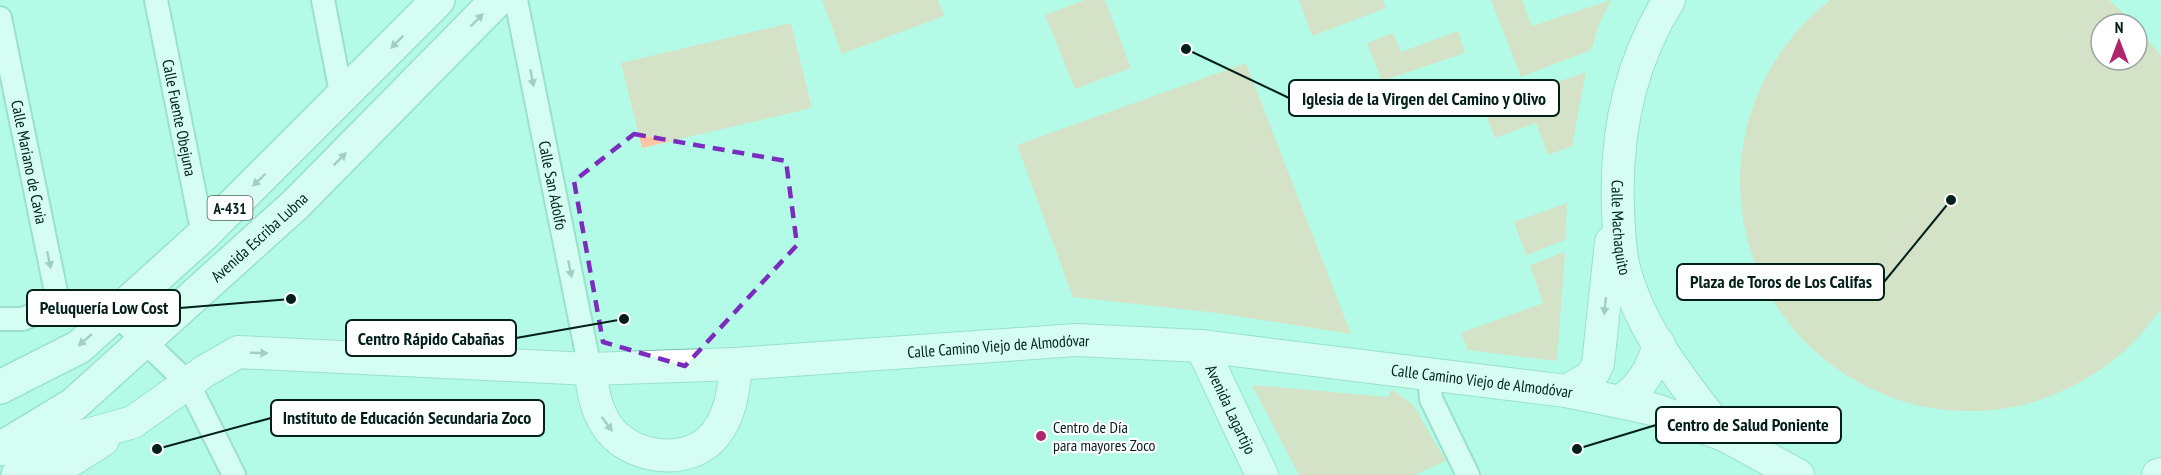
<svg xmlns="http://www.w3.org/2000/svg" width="2161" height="475" font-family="'PT Sans Narrow',sans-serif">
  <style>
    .green { fill: #fcc6a4 }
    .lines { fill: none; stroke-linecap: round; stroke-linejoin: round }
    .street-casing { stroke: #7bc1ad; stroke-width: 26 }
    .secondary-casing { stroke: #7bc1ad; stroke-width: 34 }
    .primary-casing { stroke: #7bc1ad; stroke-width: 36 }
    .street { stroke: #fff; stroke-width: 22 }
    .secondary { stroke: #fff; stroke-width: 32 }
    .primary { stroke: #fff; stroke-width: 33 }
    .oneway { fill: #8d9a97 }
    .marked { fill: none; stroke: #7b2cbf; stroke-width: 4.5; stroke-dasharray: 12 8; stroke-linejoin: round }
    .poi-dot { fill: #ae276d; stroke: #fff; stroke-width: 2 }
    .labels { text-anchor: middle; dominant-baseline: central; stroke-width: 4.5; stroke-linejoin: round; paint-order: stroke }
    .shield { fill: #fff; stroke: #4e625d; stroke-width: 1.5 }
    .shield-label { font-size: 15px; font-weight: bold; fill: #021f18 }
    .street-label { font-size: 16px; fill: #021f18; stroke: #fff }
    .poi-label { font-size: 16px; fill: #021f18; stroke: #fff; text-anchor: start }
    .leader { fill: none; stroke: #021f18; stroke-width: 2 }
    .callout-dot { fill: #021f18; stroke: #fff; stroke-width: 2 }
    .callout { fill: #fff; stroke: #021f18; stroke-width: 2 }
    .callout-label { font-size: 18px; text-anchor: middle; font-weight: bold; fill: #021f18 }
  </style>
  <rect width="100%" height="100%" fill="#b3fbe6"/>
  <path class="green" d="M822,0H938L944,16L842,54Z
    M1085,0H1105L1131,68L1075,89L1045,15Z
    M1299,0H1383L1386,8L1312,36Z
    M1491,0H1522L1532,26L1611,0L1599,24L1591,50L1521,77Z
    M1830,0H2109L2136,24H2101V60H2137V26L2161,56V308C2134,350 2092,381 2045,398C2000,415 1948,415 1902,401C1723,343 1683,117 1830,0Z
    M791,23L812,108L642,148L621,63Z
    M1458,31L1465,53L1382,81L1367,43L1393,33L1401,52Z
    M1246,63L1351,334L1217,313L1073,297L1017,145Z
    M1586,72L1572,146L1548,155L1536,123L1495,138L1483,108Z
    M1567,203L1565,240L1526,255L1514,222Z
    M1565,252L1557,361L1468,350L1461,333L1543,303L1530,265Z
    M1252,385L1388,397L1392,389L1414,406L1446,461L1414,475H1299Z"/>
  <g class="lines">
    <defs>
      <g id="street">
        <path id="s1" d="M156,0L203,235"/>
        <path d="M323,0L342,98"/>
        <path id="s2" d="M516,0L590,369"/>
        <path id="s3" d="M0,18L56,292L55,305L23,319H0"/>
        <path d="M116,314L188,383L234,475"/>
        <path d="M1429,375L1431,399L1468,475"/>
      </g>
      <g id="secondary">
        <path id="s4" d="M1669,0C1629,64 1615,134 1618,209C1619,228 1619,249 1624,268C1640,330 1685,386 1724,435"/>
        <path id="s5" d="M1201,346L1262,475"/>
        <path d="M590,369C593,390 595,408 607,426C628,457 681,466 709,441C730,422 734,390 736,364"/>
        <path d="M1566,391L1591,377L1598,364L1611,242"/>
        <path d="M1620,402C1642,387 1652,369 1659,344"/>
        <path id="s6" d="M27,452L133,422L205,371L238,352L590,369L736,364L1076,340L1201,346L1566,391L1620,402L1656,410L1724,435L1798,475"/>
        <path d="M48,475L103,440"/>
        <path d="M2158,475L2161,474"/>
      </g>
      <g id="primary">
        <path d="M0,387L79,347L203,235L438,0"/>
        <path id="s7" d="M0,449L73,405L296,204L497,0"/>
        <path d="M18,475L60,422"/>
      </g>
    </defs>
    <use href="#street" class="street-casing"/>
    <use href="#secondary" class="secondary-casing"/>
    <use href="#primary" class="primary-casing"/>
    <use href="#street" class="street"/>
    <use href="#secondary" class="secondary"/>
    <use href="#primary" class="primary"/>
  </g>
  <defs><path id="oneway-solid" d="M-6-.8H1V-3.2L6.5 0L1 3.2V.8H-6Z" transform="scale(1.5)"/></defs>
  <g class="oneway">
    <use href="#oneway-solid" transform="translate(477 20) rotate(-45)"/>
    <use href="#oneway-solid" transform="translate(397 42) rotate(135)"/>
    <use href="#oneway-solid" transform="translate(532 78) rotate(79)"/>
    <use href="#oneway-solid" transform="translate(340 159) rotate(-45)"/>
    <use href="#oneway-solid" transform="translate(259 180) rotate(136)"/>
    <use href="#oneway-solid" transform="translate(49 260) rotate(78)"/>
    <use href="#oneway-solid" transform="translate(570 269) rotate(79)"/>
    <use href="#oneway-solid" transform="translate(1605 306) rotate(96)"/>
    <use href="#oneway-solid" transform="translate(85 340) rotate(139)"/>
    <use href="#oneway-solid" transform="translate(259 353) rotate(2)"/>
    <use href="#oneway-solid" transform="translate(607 424) rotate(54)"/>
  </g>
  <path d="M0 0H2161V475H0ZM634,134L786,161L797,245L685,366L603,342L574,181Z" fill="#b3fbe6" fill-opacity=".55" fill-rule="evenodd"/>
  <path class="marked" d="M634,134L786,161L797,245L685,366L603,342L574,181Z"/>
  <circle class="poi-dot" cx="1041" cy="436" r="6"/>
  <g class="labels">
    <rect class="shield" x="207.5" y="196" width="45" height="24" rx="4.5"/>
    <g class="shield-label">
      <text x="230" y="208">A-431</text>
    </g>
    <g class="street-label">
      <text stroke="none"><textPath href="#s1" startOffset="120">Calle Fuente Obejuna</textPath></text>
      <text stroke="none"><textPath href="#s3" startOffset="147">Calle Mariano de Cavia</textPath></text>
      <text stroke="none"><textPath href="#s2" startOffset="189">Calle San Adolfo</textPath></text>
      <text stroke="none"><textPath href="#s4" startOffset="237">Calle Machaquito</textPath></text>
      <text stroke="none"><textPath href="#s7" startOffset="336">Avenida Escriba Lubna</textPath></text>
      <text stroke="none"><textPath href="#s6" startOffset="998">Calle Camino Viejo de Almodóvar</textPath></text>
      <text stroke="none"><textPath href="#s6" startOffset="1484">Calle Camino Viejo de Almodóvar</textPath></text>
      <text stroke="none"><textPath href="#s5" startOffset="70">Avenida Lagartijo</textPath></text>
    </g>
    <g class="poi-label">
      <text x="1053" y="427">Centro de Día<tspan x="1053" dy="18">para mayores Zoco</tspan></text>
    </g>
  </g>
  <path class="leader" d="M1186 49L1289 98M1951 200L1884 282M291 299L180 308M624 319L516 338M157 449L271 418M1577 449L1656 425"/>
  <g class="callout-dot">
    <circle cx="1186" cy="49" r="6"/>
    <circle cx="1951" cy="200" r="6"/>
    <circle cx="291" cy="299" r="6"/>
    <circle cx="624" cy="319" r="6"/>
    <circle cx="157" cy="449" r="6"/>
    <circle cx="1577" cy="449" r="6"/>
  </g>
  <g class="callout">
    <rect x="1289" y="80" width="270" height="36" rx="6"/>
    <rect x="1677" y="264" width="207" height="36" rx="6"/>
    <rect x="27" y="290" width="153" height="36" rx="6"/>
    <rect x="346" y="320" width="170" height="36" rx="6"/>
    <rect x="271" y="400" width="273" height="36" rx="6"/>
    <rect x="1656" y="407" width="185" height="36" rx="6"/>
  </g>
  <g class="callout-label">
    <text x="1424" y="105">Iglesia de la Virgen del Camino y Olivo</text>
    <text x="1781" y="288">Plaza de Toros de Los Califas</text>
    <text x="104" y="314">Peluquería Low Cost</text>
    <text x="431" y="345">Centro Rápido Cabañas</text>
    <text x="407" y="424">Instituto de Educación Secundaria Zoco</text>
    <text x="1748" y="431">Centro de Salud Poniente</text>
  </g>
  <g transform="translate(2119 42)"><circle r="28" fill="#ffffff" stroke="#9aa5a3" stroke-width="1.5"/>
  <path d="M0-4.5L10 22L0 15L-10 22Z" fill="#ae276d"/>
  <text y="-9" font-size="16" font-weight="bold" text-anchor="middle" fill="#021f18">N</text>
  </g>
</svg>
